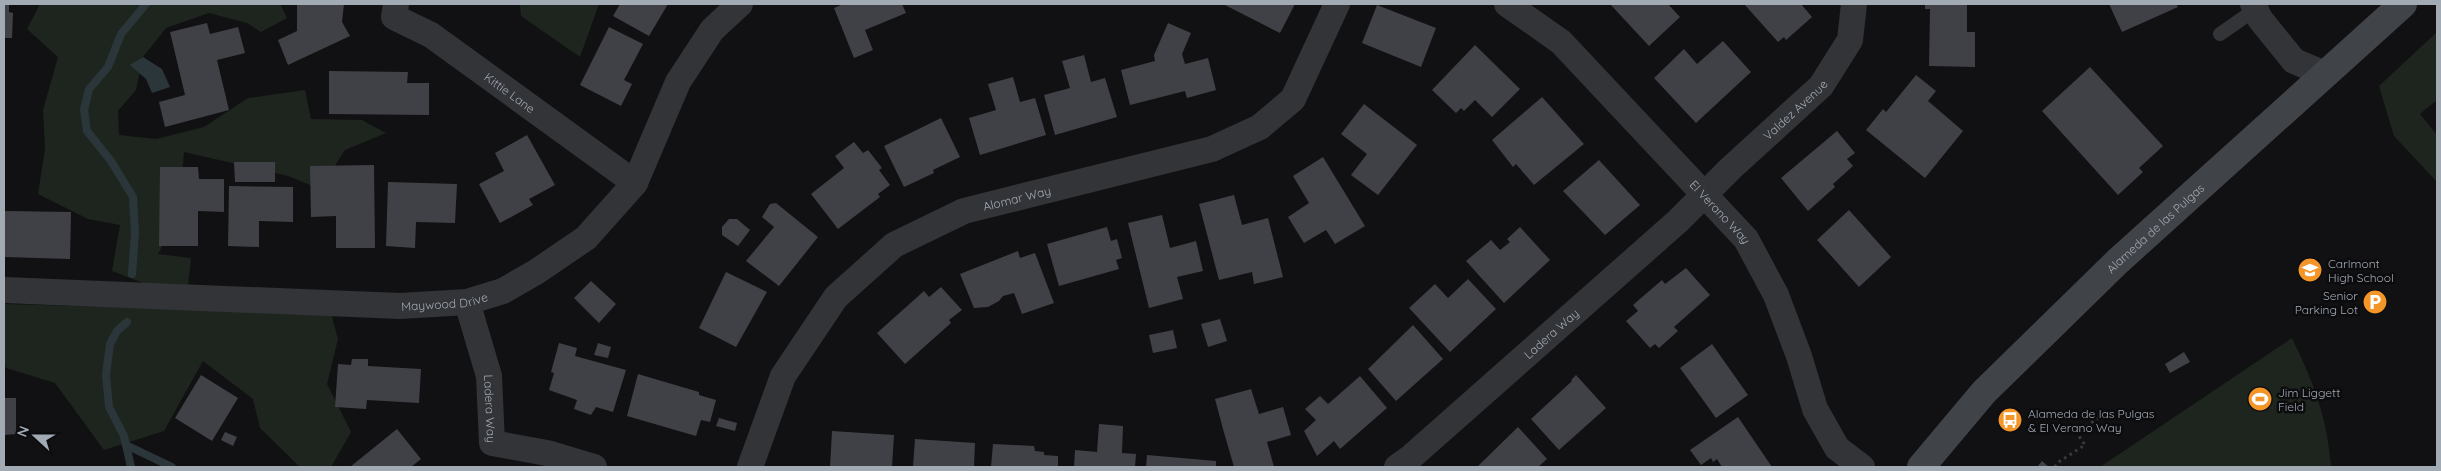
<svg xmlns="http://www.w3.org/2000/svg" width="2441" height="471" font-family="Quicksand,sans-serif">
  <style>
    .green { fill: #1d251e }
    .water { fill: #2b363b }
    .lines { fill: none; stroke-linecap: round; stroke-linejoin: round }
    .stream { stroke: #2b363b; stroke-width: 8 }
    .building { fill: #404146 }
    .path { stroke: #383b3f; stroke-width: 3; stroke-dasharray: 2.5 4; stroke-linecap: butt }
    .service { stroke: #323438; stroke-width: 14 }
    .minor { stroke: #323438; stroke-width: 26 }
    .secondary { stroke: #404348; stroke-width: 28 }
    .labels { text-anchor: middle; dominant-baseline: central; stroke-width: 5; stroke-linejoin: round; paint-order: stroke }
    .street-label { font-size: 12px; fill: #a2aab4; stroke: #0c0c0e }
    .poi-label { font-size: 12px; fill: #a2aab4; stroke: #0c0c0e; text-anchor: start }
  </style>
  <rect width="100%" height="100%" fill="#111113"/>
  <path class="green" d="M40,4H280L287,18L261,32L247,23L209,13L166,28L143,57L136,90L118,111L119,135L156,139L204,127L248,98L305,90L311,119L362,120L386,133L345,150L320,189L288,176L184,152L178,218L158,254L191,258L188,287H154L112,271L120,225L88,219L38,194L45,149L43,110L58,57L27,29Z
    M520,4H599L580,57L521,16Z
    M2437,32V100L2420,114L2437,135V182L2394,136L2379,86Z
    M4,304L331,313L338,339L327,384L351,432L331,467H300L260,428L253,399L203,361L164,431L104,450L55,383L6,368L4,362Z
    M2292,338C2314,384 2327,416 2331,467H2100Z"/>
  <path class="water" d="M143,57L162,69L170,87L152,93L146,79L130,65Z"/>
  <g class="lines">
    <path class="stream" d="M132,274L135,233L133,197L111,161L87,131L84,110L89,89L108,67L121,34L146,4
      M127,322L117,331L110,344L106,375L109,407L124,436L131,467
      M126,445L172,467"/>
  </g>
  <path class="building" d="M4,4H9V12L13,13L12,38H4Z
    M297,4H344L342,22L350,36L288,65L278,40L297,31Z
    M620,4H668L649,36L613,16Z
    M843,4H902L906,13L865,30L873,50L854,58L834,8Z
    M1223,4H1295L1280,33Z
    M1610,4H1668L1680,17L1649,46Z
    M1744,4H1801L1812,17L1786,40L1784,37L1778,42Z
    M1925,4H1967V32H1975V67L1929,66L1930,9H1925Z
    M2109,4H2176L2178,7L2122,32Z
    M1377,5L1436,28L1421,67L1362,43Z
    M207,23L210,34L238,27L245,53L217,60L229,110L165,127L159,102L185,95L170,32Z
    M1168,23L1191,33L1182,54L1185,64L1208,58L1216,90L1187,98L1185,91L1130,105L1121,70L1155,61L1154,55Z
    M609,27L643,44L624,80L632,84L621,106L580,85Z
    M1723,41L1751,72L1696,123L1654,78L1684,49L1697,64Z
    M1475,45L1520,89L1492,117L1475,100L1464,111L1461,108L1456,113L1432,90Z
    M1084,55L1091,82L1105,78L1117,117L1055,135L1044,95L1070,88L1062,61Z
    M2090,67L2163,146L2139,168L2143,172L2118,195L2042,111Z
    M329,71L408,72L407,83H429V115L329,114Z
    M1916,75L1936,91L1928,101L1963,131L1925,178L1866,130L1883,109L1886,112Z
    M1013,77L1020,102L1035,98L1046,135L980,155L969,118L996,110L988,84Z
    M1542,97L1584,144L1534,185L1516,164L1513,167L1492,140Z
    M1364,104L1417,145L1378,195L1351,175L1367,154L1341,134Z
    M941,118L960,157L933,170L934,173L904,187L884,146Z
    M1837,131L1855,153L1847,159L1853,166L1833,184L1835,187L1808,211L1781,178Z
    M527,135L555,185L529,199L533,205L500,223L479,184L504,171L495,153Z
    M854,142L863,153L868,150L882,168L879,170L890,185L878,194L880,197L838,229L811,194L844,168L835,156Z
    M1323,157L1365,226L1335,244L1326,230L1304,243L1288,217L1309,203L1293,176Z
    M1599,160L1640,205L1605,235L1563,191Z
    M234,162H275V182H235Z
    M374,165L375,248H336V216L311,217L310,166Z
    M160,167H198L199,179H224V212L198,211V246H159Z
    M388,182L457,184L455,223L416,222L415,248L386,246Z
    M229,186L293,187V222L259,221V247L228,246Z
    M1234,195L1242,225L1268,218L1283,277L1254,284L1252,272L1219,280L1199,204Z
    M776,203L818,237L779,286L746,261L774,227L762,217L770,204Z
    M1849,210L1891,257L1859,287L1817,240Z
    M4,211L71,212L70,259L4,257Z
    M1162,215L1170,248L1196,241L1203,271L1177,277L1183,299L1149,308L1128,223Z
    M729,219H737L750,230L738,246L722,235V227Z
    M1107,227L1111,241L1117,239L1122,258L1116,260L1119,269L1059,286L1047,244Z
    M1520,227L1550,260L1504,303L1466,261L1491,240L1500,250L1510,242L1507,239Z
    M1018,251L1020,258L1035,253L1054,303L1022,314L1014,293L1003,296L999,301L988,307L974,308L960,274Z
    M1686,268L1710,295L1674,327L1678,331L1659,348L1655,344L1650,348L1626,321L1638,311L1633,305L1662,280L1665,284Z
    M726,272L767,292L736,347L699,328Z
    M1468,279L1496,309L1450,352L1409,308L1435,284L1448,298Z
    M591,281L616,304L599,323L574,298Z
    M941,287L962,310L949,320L951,323L905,364L877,333L924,291L929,297Z
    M1220,319L1227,341L1208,347L1201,324Z
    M1413,325L1443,359L1396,401L1368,369Z
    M1173,330L1177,348L1153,353L1149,335Z
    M559,343L577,348L575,356L626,370L613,412L596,407L591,415L574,409L577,400L549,390L554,373L551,372Z
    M598,343L611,347L608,358L594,355Z
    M1712,344L1748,395L1716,418L1680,368Z
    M2184,352L2190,362L2170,373L2165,364Z
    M352,359H368V366L421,369L419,403L367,400L366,409L335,407L338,364L351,365Z
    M638,374L699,392V395L716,400L710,422L701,420L696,436L627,416Z
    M201,375L238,398L212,441L175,418Z
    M1576,375L1606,408L1559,450L1531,419L1572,381L1571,380Z
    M1360,376L1387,408L1340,449L1334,441L1317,456L1304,431L1316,420L1305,409L1320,396L1328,404Z
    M1251,389L1259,414L1283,407L1291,435L1267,442L1274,467H1234L1223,429L1215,399Z
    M4,398H16V434L4,435Z
    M1738,417L1772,467H1722L1717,459L1713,462L1711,458L1701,465L1690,450Z
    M719,418L737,423L735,431L716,426Z
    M1099,424L1123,426L1122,453L1136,454L1135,467H1074L1075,450L1097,452Z
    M1518,427L1547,459L1538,467H1477Z
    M397,429L421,459L411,467H350Z
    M832,431L894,435L892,467H830Z
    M225,432L237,437L233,446L221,440Z
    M915,439L975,443L974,467H913Z
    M993,444L1034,446L1035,451L1044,452V455L1058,456V467H991Z
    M1147,455L1216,461V467H1146Z
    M2042,461L2049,467H2037Z"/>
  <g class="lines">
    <path class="path" d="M2055,467L2057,463L2085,445L2076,432L2102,416L2104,421"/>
    <path class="service" d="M2220,34L2256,9"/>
    <g class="minor">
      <path id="s1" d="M396,4L394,17L431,35L635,183"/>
      <path id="s2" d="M1507,4L1561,42L1746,239L1776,295L1799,356L1815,409L1837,448L1862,467"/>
      <path d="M2253,4L2260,19L2294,61L2325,74"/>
      <path id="s3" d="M4,290L400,306L467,302L503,291L536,272L586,238L635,183L678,82L712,30L740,4"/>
      <path id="s4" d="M467,302L489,376L492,443L547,453L594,467"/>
      <path id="s5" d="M750,467L783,376L836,297L894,245L964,211L1212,149L1260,127L1293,99L1337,4"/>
      <path id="s6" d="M1397,467L1411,457L1678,221L1731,168L1821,86L1850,40L1854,4"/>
    </g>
    <path class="secondary" id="s7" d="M1921,467L1984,392L2117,262L2403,4"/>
  </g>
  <defs>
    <symbol id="school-disc" viewBox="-11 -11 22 22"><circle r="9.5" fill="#f49528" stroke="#0c0c0e"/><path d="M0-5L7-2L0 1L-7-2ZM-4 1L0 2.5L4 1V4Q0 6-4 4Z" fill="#fff"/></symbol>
    <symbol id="parking-disc" viewBox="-11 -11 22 22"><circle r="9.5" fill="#f49528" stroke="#0c0c0e"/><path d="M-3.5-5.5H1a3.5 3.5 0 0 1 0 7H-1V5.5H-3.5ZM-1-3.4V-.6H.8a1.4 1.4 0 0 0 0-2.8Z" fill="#fff"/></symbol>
    <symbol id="stadium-disc" viewBox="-11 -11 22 22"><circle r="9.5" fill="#f49528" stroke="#0c0c0e"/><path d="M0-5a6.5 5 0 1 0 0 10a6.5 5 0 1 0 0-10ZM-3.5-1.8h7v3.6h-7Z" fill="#fff"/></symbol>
    <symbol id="bus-disc" viewBox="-11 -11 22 22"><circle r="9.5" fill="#f49528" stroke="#0c0c0e"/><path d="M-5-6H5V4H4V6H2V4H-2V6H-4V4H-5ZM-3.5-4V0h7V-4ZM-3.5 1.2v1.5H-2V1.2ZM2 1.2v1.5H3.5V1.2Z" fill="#fff"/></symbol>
  </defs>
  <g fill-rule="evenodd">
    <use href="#school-disc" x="2296" y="256" width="28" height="28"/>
    <use href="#parking-disc" x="2361" y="288" width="28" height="28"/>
    <use href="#stadium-disc" x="2246" y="385" width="28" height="28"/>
    <use href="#bus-disc" x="1996" y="406" width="28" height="28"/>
  </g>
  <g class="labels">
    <g class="street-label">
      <text stroke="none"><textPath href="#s1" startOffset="152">Kittie Lane</textPath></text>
      <text stroke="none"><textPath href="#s6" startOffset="535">Valdez Avenue</textPath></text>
      <text stroke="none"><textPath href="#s5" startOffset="402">Alomar Way</textPath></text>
      <text stroke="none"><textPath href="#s2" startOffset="299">El Verano Way</textPath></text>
      <text stroke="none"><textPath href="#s7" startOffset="335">Alameda de las Pulgas</textPath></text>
      <text stroke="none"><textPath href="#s3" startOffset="441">Maywood Drive</textPath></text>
      <text stroke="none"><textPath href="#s6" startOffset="204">Ladera Way</textPath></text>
      <text stroke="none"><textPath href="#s4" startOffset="110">Ladera Way</textPath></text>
    </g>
    <g class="poi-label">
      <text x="2328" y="263">Carlmont<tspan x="2328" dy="14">High School</tspan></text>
      <text x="2358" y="295" text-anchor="end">Senior<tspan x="2358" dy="14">Parking Lot</tspan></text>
      <text x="2278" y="392">Jim Liggett<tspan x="2278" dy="14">Field</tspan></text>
      <text x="2028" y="413">Alameda de las Pulgas<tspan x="2028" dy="14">&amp; El Verano Way</tspan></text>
    </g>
  </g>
  <rect width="2441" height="471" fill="none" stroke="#a2aab4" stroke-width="10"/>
  <g transform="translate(35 436) rotate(291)" stroke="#0c0c0e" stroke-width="4" paint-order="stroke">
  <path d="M0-4L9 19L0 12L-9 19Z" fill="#a2aab4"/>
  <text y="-8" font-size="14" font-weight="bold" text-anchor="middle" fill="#a2aab4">N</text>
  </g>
</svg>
